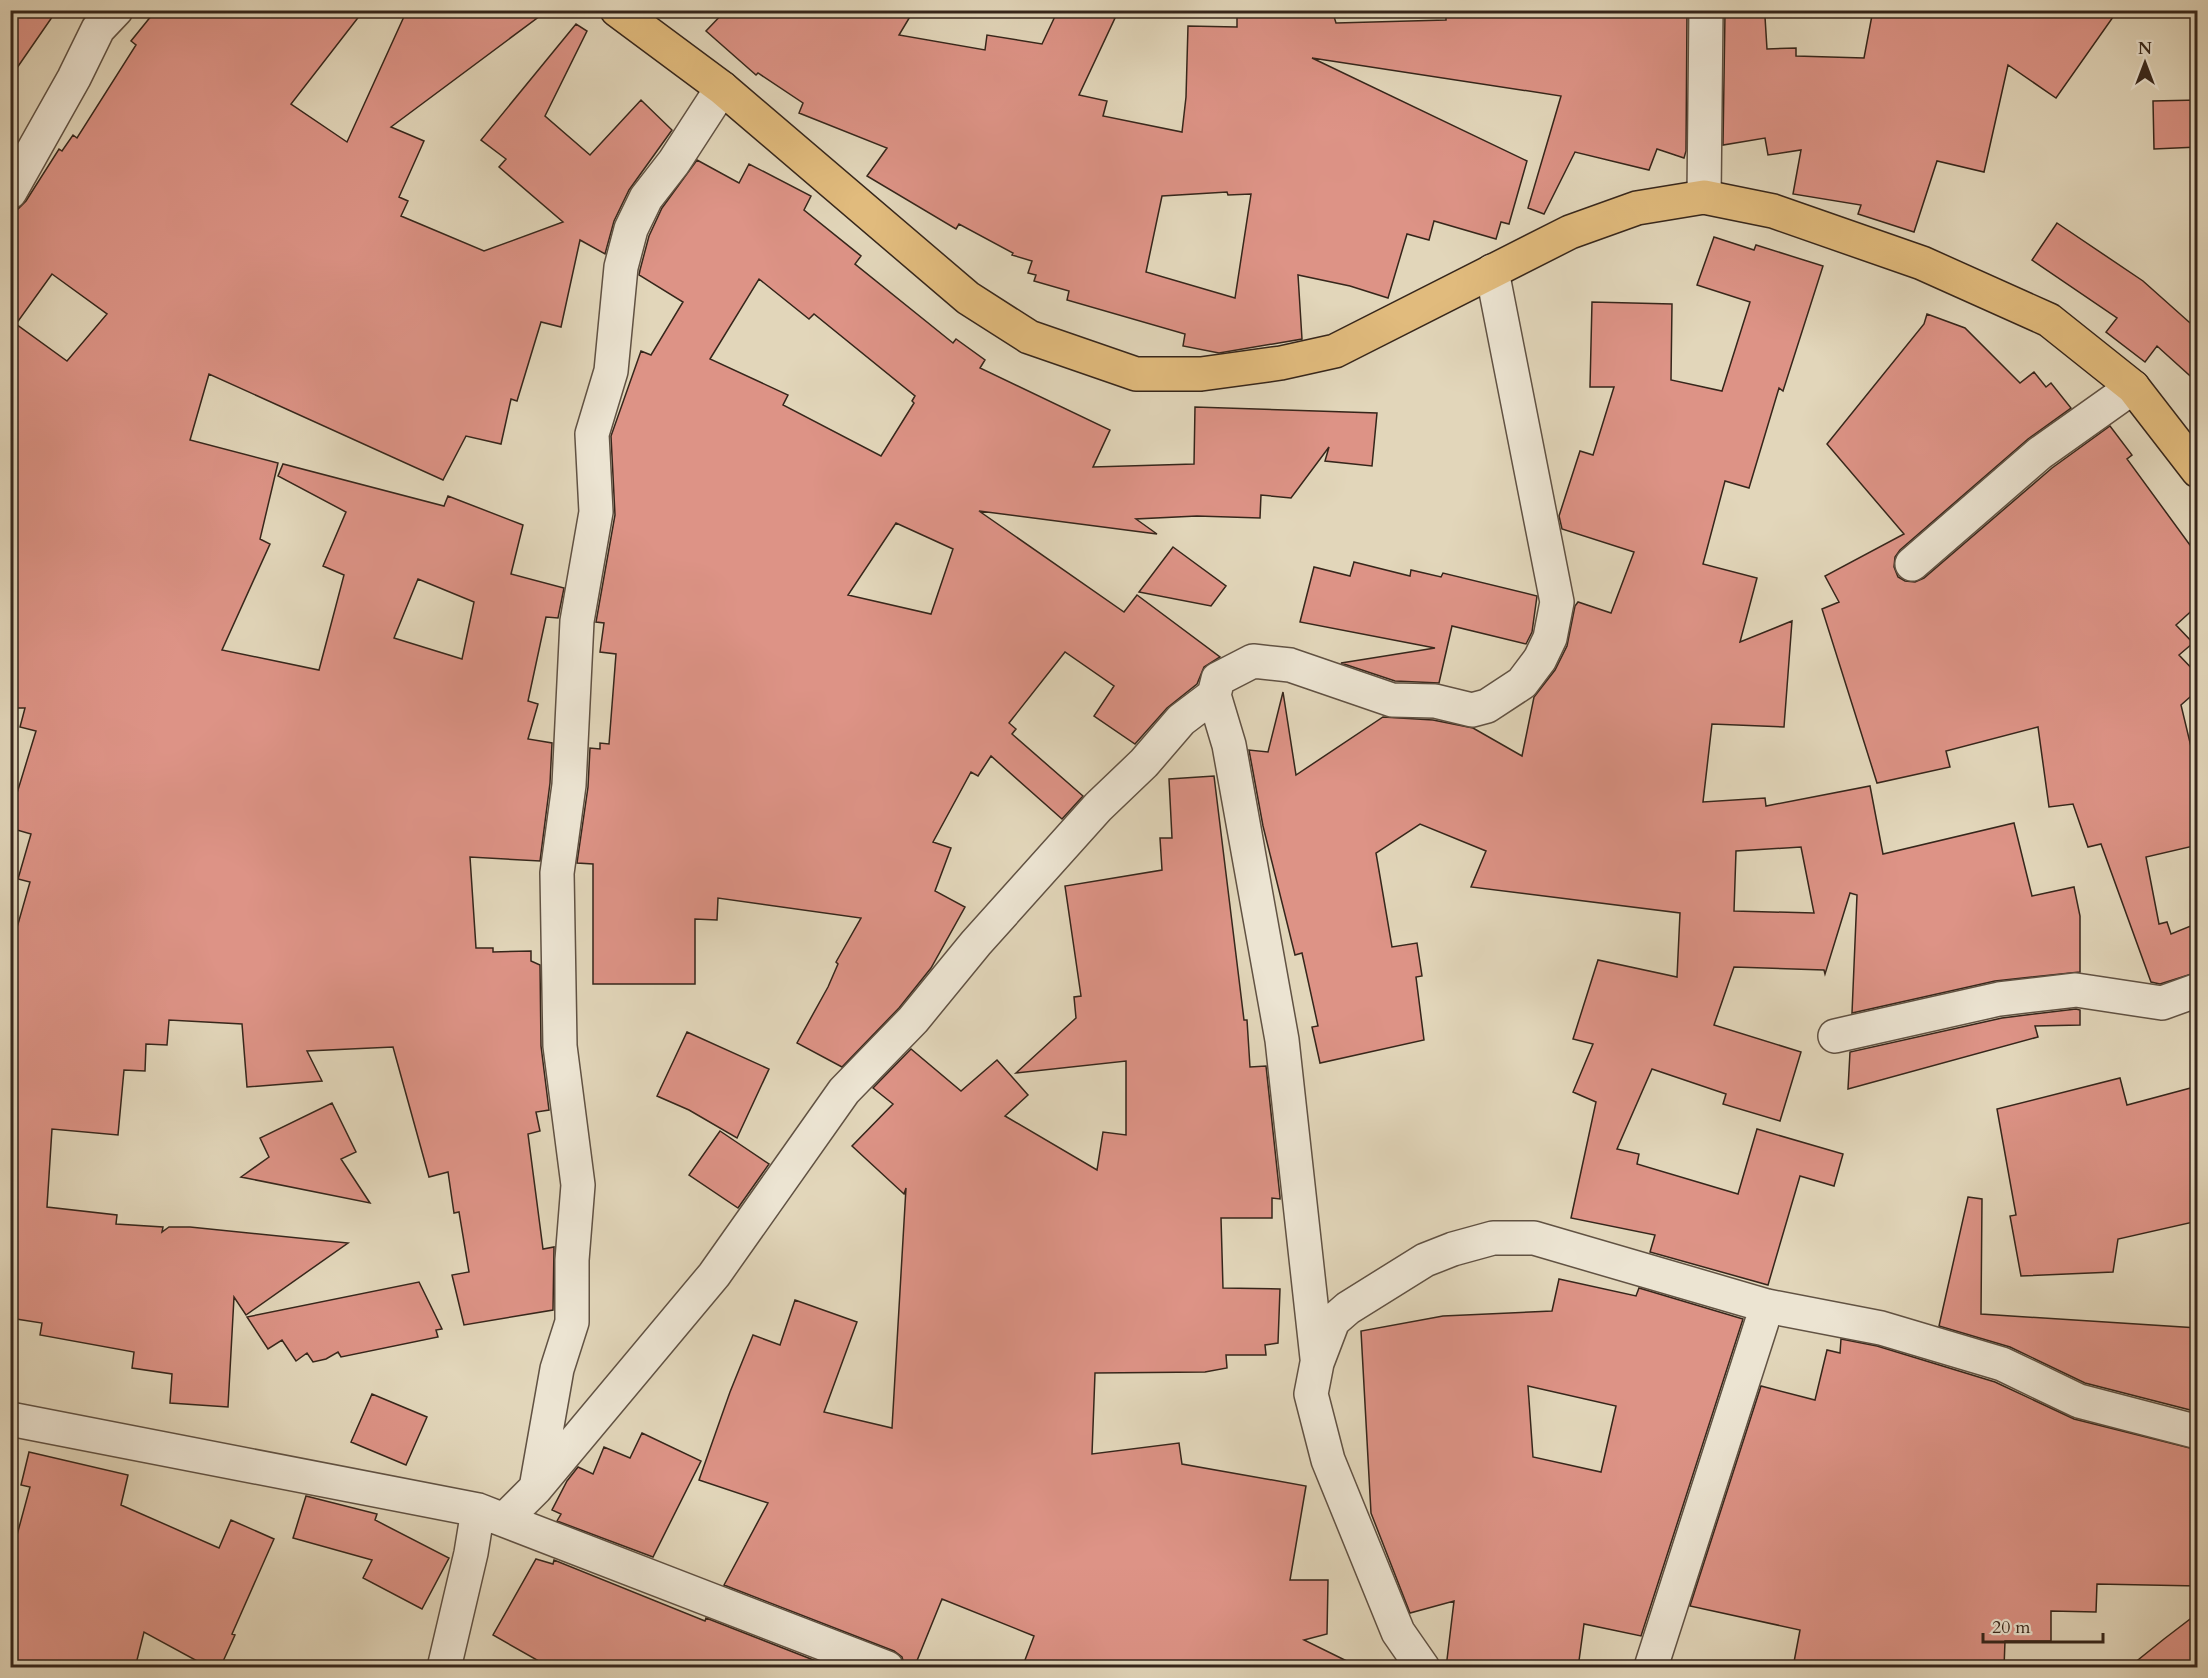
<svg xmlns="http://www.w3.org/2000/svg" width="2208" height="1678" font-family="Cardo,serif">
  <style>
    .building { fill: #dd9386; stroke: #36261b; stroke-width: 1.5; fill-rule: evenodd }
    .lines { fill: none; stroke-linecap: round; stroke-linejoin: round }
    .minor-casing { stroke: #615243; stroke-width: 36 }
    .major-casing { stroke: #36261b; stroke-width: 36 }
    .minor { stroke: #ece4d2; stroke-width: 33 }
    .major { stroke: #e1bb7d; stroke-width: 33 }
  </style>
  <rect width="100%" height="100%" fill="#e2d6ba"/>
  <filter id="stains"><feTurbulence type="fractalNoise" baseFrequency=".00333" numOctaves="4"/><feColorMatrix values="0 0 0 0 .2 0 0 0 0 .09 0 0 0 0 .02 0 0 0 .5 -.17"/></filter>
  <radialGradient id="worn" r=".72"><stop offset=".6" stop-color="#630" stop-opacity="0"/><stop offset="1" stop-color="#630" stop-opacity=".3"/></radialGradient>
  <path class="building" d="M10,10H57L10,78Z
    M156,10H364L291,104L347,142L407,10H548L391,127L424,141L399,197L408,201L401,216L484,251L563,222L499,167L506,159L481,140L576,24L587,31L545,116L590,155L641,100L672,130L629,190L614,221L605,254L580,240L561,327L541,322L517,401L511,399L501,444L466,436L443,480L209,374L190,440L278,463L260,539L270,544L222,650L319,670L344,575L323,566L346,512L278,476L283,464L444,506L448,496L523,525L511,574L564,588L558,618L546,617L528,701L538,704L528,739L552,743L550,783L540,861L470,857L476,948H493V952L531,951V961L540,965L541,1046L549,1110L536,1112L540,1131L528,1134L543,1249L554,1247L553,1310L464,1325L452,1275L469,1272L459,1212L454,1213L448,1172L429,1177L393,1047L307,1051L322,1081L247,1087L242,1024L169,1020L167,1045L146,1044L145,1071L124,1070L118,1135L52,1129L47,1207L117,1215L116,1224L163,1227L162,1232L169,1227H190L348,1243L246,1315L234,1297L228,1407L170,1403L172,1374L132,1368L134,1352L40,1335L42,1323L10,1318V952L30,882L18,879L31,834L10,828V816L36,731L20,727L25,708H10V217L26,201L59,149L62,151L73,135L77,138L136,45L131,41ZM52,274L107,314L67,361L16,324ZM418,579L474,602L462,659L394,638Z
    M726,10H914L899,35L985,50L987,35L1042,44L1058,10H1097L1115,18L1079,95L1107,101L1103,116L1182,132L1186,97L1188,26L1237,27V10H1332L1336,23L1446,20V10L1687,11L1686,151L1684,158L1657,149L1649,170L1575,152L1544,214L1528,208L1561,96L1312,58L1527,161L1509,224L1501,222L1496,239L1434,221L1429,240L1407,234L1388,298L1350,286L1298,275L1302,339L1219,353L1183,346L1185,334L1067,300L1069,291L1034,281L1036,275L1028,273L1032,261L1012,255L1013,253L959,224L956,229L867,176L887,148L799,113L803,103L758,73L756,75L706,31ZM1227,192L1228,195L1251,194L1235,298L1146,272L1162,196Z
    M1873,10H2118L2056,98L2008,65L1984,172L1937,161L1914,232L1858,214L1861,205L1793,194L1801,150L1768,155L1765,138L1723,145L1725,13L1765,17L1767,49L1796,48V56L1864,58Z
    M2198,100V147L2154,149L2153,101Z
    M697,160L739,183L749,164L811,196L804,210L861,256L855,264L953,343L956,339L985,360L980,368L1110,430L1093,467L1194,464L1195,407L1377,413L1372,466L1325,461L1329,447L1291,498L1261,495L1260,518L1197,516L1136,519L1157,534L979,511L1124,612L1137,595L1220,657L1204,667L1197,684L1167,708L1135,744L1094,716L1114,686L1065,652L1009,723L1016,729L1012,734L1083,796L1062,819L991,756L978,776L971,772L933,842L951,848L935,891L965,907L931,968L899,1008L842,1067L797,1043L828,987L838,964L836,962L861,918L718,898L717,920L695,919V984H593V864L577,863L588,787L590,748L600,749V743L609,744L616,654L600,652L604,623L596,622L615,515L611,436L641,351L651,355L683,302L639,275L640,270L649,236L662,208ZM759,279L809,319L814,314L915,396L912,401L914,403L881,456L783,405L788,395L710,359ZM896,523L953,549L931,614L848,595Z
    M2057,223L2143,281L2198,330V383L2157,346L2145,362L2106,332L2117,318L2032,260Z
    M1714,237L1754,250L1756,245L1823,266L1783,391L1779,388L1749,488L1725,481L1703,564L1757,578L1740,642L1792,621L1784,727L1712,724L1703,802L1765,798L1766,806L1870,786L1883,854L2014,823L2032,896L2074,887L2080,916V972L1995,981L1852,1013L1857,895L1850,893L1825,974L1824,970L1734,967L1714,1025L1801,1052L1780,1121L1723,1104L1726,1094L1652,1069L1617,1149L1639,1154L1637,1164L1738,1194L1757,1129L1843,1154L1834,1186L1800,1176L1768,1285L1650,1252L1655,1235L1571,1218L1596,1102L1573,1092L1593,1044L1573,1039L1598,960L1677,977L1680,913L1471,887L1486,851L1420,824L1376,853L1392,947L1417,943L1422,976L1416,977L1424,1040L1320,1063L1312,1027L1318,1026L1302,953L1295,955L1263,826L1249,750L1268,752L1283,692L1296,775L1383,717L1433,720L1473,728L1522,756L1534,697L1555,670L1567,646L1575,606L1578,602L1611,613L1634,552L1562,529L1559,516L1580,451L1593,455L1614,387H1590L1592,302L1672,304L1671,380L1722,391L1750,302L1697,285ZM1801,847L1814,913L1734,911L1736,851Z
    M1927,314L1965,328L2020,383L2034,372L2046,387L2051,383L2071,408L2028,439L1900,550L1895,557L1894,567L1898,577L1905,581L1915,582L1924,578L2052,468L2110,426L2132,455L2127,459L2198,556V605L2176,625L2193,643L2179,655L2198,675V690L2181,705L2198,776V845L2146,857L2159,924L2167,922L2171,934L2198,923V972L2160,984L2151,982L2101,844L2088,847L2073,804L2049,807L2038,727L1946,751L1950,767L1877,783L1822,609L1839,602L1825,576L1904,534L1827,444L1924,324Z
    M1173,547L1226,586L1211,606L1139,592Z
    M1354,562L1410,576L1411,570L1441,577L1443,573L1537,596L1532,632L1526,644L1452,626L1439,683L1395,681L1341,663L1435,648L1300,622L1314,567L1350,576Z
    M1214,776L1244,1020H1247L1250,1067L1266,1066L1280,1197V1199L1272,1198V1218H1221L1223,1288L1280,1289L1278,1343L1265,1345L1266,1355H1226L1227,1368L1205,1372L1095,1373L1092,1454L1179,1443L1182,1464L1306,1486L1290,1580H1328L1327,1634L1304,1640L1361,1668H1022L1034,1636L942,1599L914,1668H905L902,1657L894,1651L724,1585L768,1503L699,1480L730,1392L753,1335L780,1345L795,1300L857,1322L824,1412L892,1428L906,1188L904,1194L852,1146L893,1104L873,1088L911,1049L961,1091L997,1060L1028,1095L1005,1116L1097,1170L1103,1132L1126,1135V1061L1016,1073L1076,1018L1074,997L1081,996L1065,886L1162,870L1160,838H1172L1169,779Z
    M2076,1009L2080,1010V1025L2035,1026L2038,1037L1848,1089L1850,1052L2002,1018Z
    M687,1032L769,1069L737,1138L689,1110L657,1096Z
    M2120,1078L2127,1105L2198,1086V1221L2118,1239L2113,1272L2021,1276L2010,1216L2016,1215L1997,1109Z
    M332,1103L356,1152L341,1159L370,1203L241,1177L269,1157L260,1138Z
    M720,1131L769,1164L738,1208L689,1175Z
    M1968,1197L1982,1199L1981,1314L2198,1328V1412L2085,1383L2010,1347L1939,1326Z
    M1559,1279L1636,1296L1639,1288L1743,1319L1641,1636L1584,1624L1578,1668H1446L1454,1601L1410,1613L1371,1513L1361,1331L1443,1316L1552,1311ZM1528,1386L1616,1406L1601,1472L1533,1457Z
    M419,1282L442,1329L436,1330L438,1337L341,1357L338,1352L326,1359L313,1362L307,1353L296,1361L282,1340L268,1349L247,1317Z
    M1841,1339L1877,1346L1995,1382L2074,1419L2198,1450V1586L2097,1584L2096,1612L2051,1611V1641H2005L2004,1668H1824L1794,1662L1800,1630L1690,1606L1761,1386L1815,1400L1827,1350L1840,1353Z
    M372,1394L427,1417L406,1465L351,1442Z
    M642,1433L701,1461L653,1557L557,1521L561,1514L552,1510L567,1481L578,1467L593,1474L604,1447L630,1458Z
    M29,1452L128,1475L121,1505L219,1548L231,1520L274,1539L232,1634L235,1635L220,1668H210L144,1632L135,1668H112L85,1661L84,1668H10V1561L30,1487L21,1485Z
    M306,1496L377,1514L375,1520L449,1558L422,1609L363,1578L372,1560L293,1538Z
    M536,1559L553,1564L554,1560L705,1621L706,1618L834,1668H551L493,1635Z
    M2198,1613V1668H2128L2164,1639Z"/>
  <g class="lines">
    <defs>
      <path id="minor" d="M10,192L74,78L98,29L116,10
        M1704,197L1706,10
        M1912,564L2040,453L2133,387
        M1214,695L1229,745L1282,1040L1317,1358
        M1835,1036L1999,999L2076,990L2162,1003L2198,990
        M10,1419L478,1510L887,1668
        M536,1488L714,1275L844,1091L913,1020L976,943L1098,807L1144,763L1181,720L1214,695L1218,679L1253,661L1290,665L1392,700L1435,701L1472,710L1487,706L1522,683L1540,659L1550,638L1557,602L1492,271
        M504,1520L536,1488L557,1369L572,1322V1260L578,1185L560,1046L557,873L569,785L577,621L596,512L592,434L611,371L621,267L631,229L646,198L674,162L722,88
        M1652,1664L1767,1306
        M444,1668L471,1553L478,1510
        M1423,1668L1398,1632L1328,1460L1311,1394L1317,1363L1333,1321L1348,1308L1425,1260L1453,1249L1493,1238H1534L1767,1306L1881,1328L2002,1364L2079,1401L2198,1432"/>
      <path id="major" d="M617,10L722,88L968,298L1029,337L1136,374H1201L1281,363L1335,351L1570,232L1637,208L1704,197L1773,211L1922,263L2049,320L2133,387L2198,471"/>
    </defs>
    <use href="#minor" class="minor-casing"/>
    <use href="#major" class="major-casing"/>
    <use href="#minor" class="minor"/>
    <use href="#major" class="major"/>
  </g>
  <rect width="2208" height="1678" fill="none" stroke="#e2d6ba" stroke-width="36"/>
  <rect x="12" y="12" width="2184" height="1654" fill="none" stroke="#36261b" stroke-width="3"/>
  <rect x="18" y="18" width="2172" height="1642" fill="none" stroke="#36261b" stroke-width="1.5"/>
  <g transform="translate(2145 63)" stroke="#ece4d2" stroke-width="4.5" paint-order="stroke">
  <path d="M0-4.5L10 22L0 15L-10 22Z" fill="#36261b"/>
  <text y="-9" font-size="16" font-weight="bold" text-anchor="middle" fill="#36261b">N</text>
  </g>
  <path d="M1983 1633v9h120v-9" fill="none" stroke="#36261b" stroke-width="3"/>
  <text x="1992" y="1633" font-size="18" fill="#36261b" stroke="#ece4d2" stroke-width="4.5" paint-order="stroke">20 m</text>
  <rect width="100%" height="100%" filter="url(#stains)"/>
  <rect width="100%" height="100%" fill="url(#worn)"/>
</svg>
